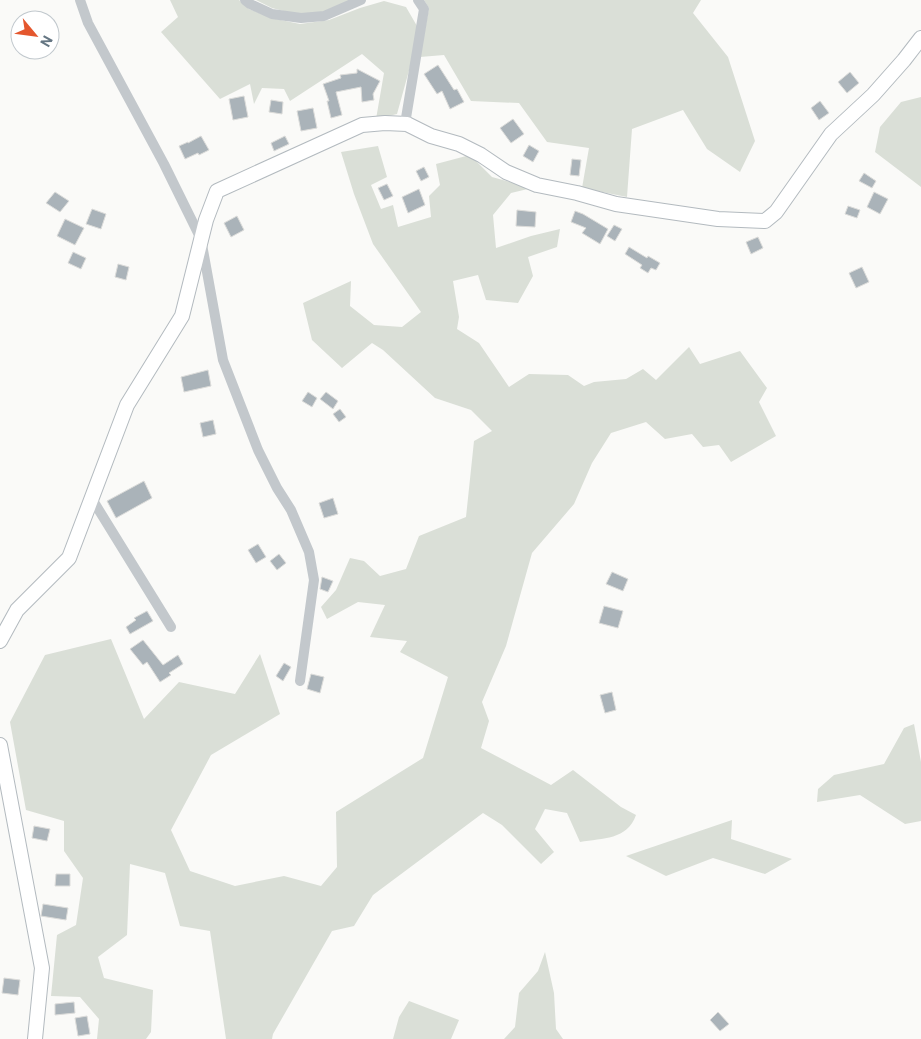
<svg xmlns="http://www.w3.org/2000/svg" width="921" height="1039" font-family="Roboto,sans-serif">
  <style>
    .green { fill: #dadfd7 }
    .building { fill: #aab3b9; stroke: #dcdcda }
    .lines { fill: none; stroke-linecap: round; stroke-linejoin: round }
    .secondary-casing { stroke: #b3babf; stroke-width: 16 }
    .street { stroke: #c3c8cc; stroke-width: 10 }
    .secondary { stroke: #fff; stroke-width: 14 }
  </style>
  <rect width="100%" height="100%" fill="#fafaf8"/>
  <path class="green" d="M170,0H239L249,9L271,18L300,24L329,20L360,8L384,1L406,7L417,26L413,56L397,114L376,119L384,73L362,54L290,101L284,89L262,88L254,104L250,84L220,99L161,32L178,17Z
    M256,0H350L323,13L295,14L272,8Z
    M424,0H701L693,13L728,57L755,141L740,172L707,149L683,110L632,129L627,197L582,188L589,148L547,142L519,103L471,101L444,55L420,57L429,8Z
    M921,97V187L875,152L880,127L901,102Z
    M378,146L387,177L371,185L381,209L393,205L398,227L431,217L429,196L440,185L436,164L470,155L492,177L532,188L511,193L493,215L496,248L531,236L560,229L557,247L528,257L533,276L518,303L486,300L478,275L453,281L459,317L457,329L479,343L509,387L529,374L568,375L584,386L594,382L626,379L643,369L656,380L689,347L700,364L740,351L767,388L759,402L776,436L731,462L719,445L703,447L692,434L665,439L646,422L611,433L592,463L574,504L532,553L506,646L482,702L489,721L481,748L551,785L573,770L621,807L636,815C627,840 603,838 580,842L567,813L545,809L535,829L554,852L541,864L502,825L483,813L373,895L354,926L332,931L273,1034L272,1039H226L210,931L180,926L165,873L130,864L127,935L98,957L104,978L153,990L151,1032L146,1039H97L99,1019L80,997L51,996L57,935L76,925L83,878L64,851V821L26,810L10,722L45,655L111,639L144,719L179,682L235,694L260,654L280,714L211,755L171,830L190,871L235,886L284,876L321,886L337,867L336,812L423,758L448,677L400,652L407,641L370,637L385,605L358,602L327,619L321,607L336,590L350,558L364,561L380,576L406,569L419,536L466,517L474,441L492,431L471,410L435,398L383,350L372,343L342,368L312,340L303,303L351,281L350,306L374,325L402,327L421,312L373,244L354,194L341,152Z
    M914,724L921,762V821L905,824L860,795L817,802L818,789L834,775L884,764L904,728Z
    M732,820L731,839L792,859L765,874L713,858L666,876L626,856Z
    M545,952L554,993L556,1029L563,1039H504L515,1027L519,993L538,971Z
    M409,1001L459,1020L451,1039H393L399,1017Z"/>
  <path class="building" d="M438,65L454,90L457,89L464,102L450,109L442,91L437,94L424,74Z
    M357,69L380,81L373,94L374,100L362,102L361,87L336,92L342,115L331,118L327,101H329L323,84L341,78L340,75L357,73Z
    M850,72L859,83L847,93L838,82Z
    M244,96L248,117L233,120L229,99Z
    M271,100L283,102L282,114L269,112Z
    M820,101L829,113L819,120L811,108Z
    M313,108L317,128L301,131L297,111Z
    M513,119L524,134L511,143L500,128Z
    M201,136L209,150L199,155L198,153L185,159L179,146L188,142V143Z
    M285,136L289,144L274,151L271,143Z
    M529,145L539,151L533,162L523,156Z
    M572,159L581,160L579,176L570,175Z
    M424,167L429,177L421,181L416,171Z
    M864,173L876,181L872,188L859,181Z
    M387,184L393,196L384,200L378,188Z
    M419,189L425,205L408,213L402,197Z
    M55,192L69,201L60,212L46,203Z
    M874,192L888,199L880,214L867,207Z
    M848,206L860,210L857,218L845,214Z
    M92,209L106,214L101,229L86,224Z
    M517,210L536,212L535,227L516,226Z
    M575,211L583,214L608,229L600,244L582,233L586,228L571,222Z
    M237,216L244,230L231,237L224,223Z
    M65,219L84,228L75,245L57,236Z
    M614,225L622,229L615,241L607,236Z
    M758,237L763,248L751,254L746,242Z
    M629,247L647,258L648,256L660,263L656,270L651,268L648,273L640,268L642,265L625,254Z
    M73,252L86,258L81,269L68,263Z
    M118,264L129,267L126,280L115,277Z
    M862,267L869,282L856,288L849,273Z
    M208,370L211,386L184,392L181,377Z
    M308,392L317,398L312,407L302,401Z
    M326,392L338,401L333,409L320,399Z
    M340,409L346,417L339,422L333,414Z
    M213,420L216,434L203,437L200,423Z
    M144,481L152,498L116,518L107,501Z
    M333,498L338,514L324,518L319,503Z
    M258,544L266,557L256,563L248,550Z
    M279,554L286,563L277,570L270,561Z
    M612,572L628,579L623,591L606,584Z
    M322,577L333,581L328,592L320,589Z
    M604,606L623,611L618,628L599,623Z
    M147,611L153,621L130,634L126,627L136,620L134,618Z
    M143,640L163,665L178,655L183,664L169,673L171,675L160,682L147,662L143,665L130,649Z
    M284,663L291,667L283,681L276,676Z
    M311,674L324,677L320,693L307,689Z
    M612,692L616,710L605,713L600,695Z
    M34,826L50,829L47,841L32,838Z
    M56,874H70V886H55Z
    M43,904L68,908L66,920L41,916Z
    M4,978L20,980L18,995L2,993Z
    M74,1002L75,1013L55,1015V1004Z
    M718,1012L729,1024L720,1031L710,1020Z
    M87,1016L90,1034L78,1036L75,1018Z"/>
  <g class="lines">
    <defs>
      <path id="secondary" d="M0,641L17,610L69,558L127,405L182,316L206,220L217,191L362,125L385,123L407,124L431,136L459,144L481,155L506,172L537,185L577,193L616,204L718,219L765,221L776,212L831,134L873,95L904,60L921,38
        M0,745L42,968L35,1039"/>
    </defs>
    <use href="#secondary" class="secondary-casing"/>
    <path class="street" d="M80,0L88,23L164,164L201,239L223,360L258,450L277,488L291,510L309,552L314,580L300,681
      M245,0L250,4L272,14L301,18L324,16L361,0
      M405,124L424,9L418,0
      M92,499L171,627"/>
    <use href="#secondary" class="secondary"/>
  </g>
  <g transform="translate(35 35) rotate(119)"><circle r="24" fill="#ffffff" stroke="#c1c8cd"/>
  <path d="M0-4L9 19L0 12L-9 19Z" fill="#e4572e"/>
  <text y="-8" font-size="14" font-weight="bold" text-anchor="middle" fill="#657683">N</text>
  </g>
</svg>
